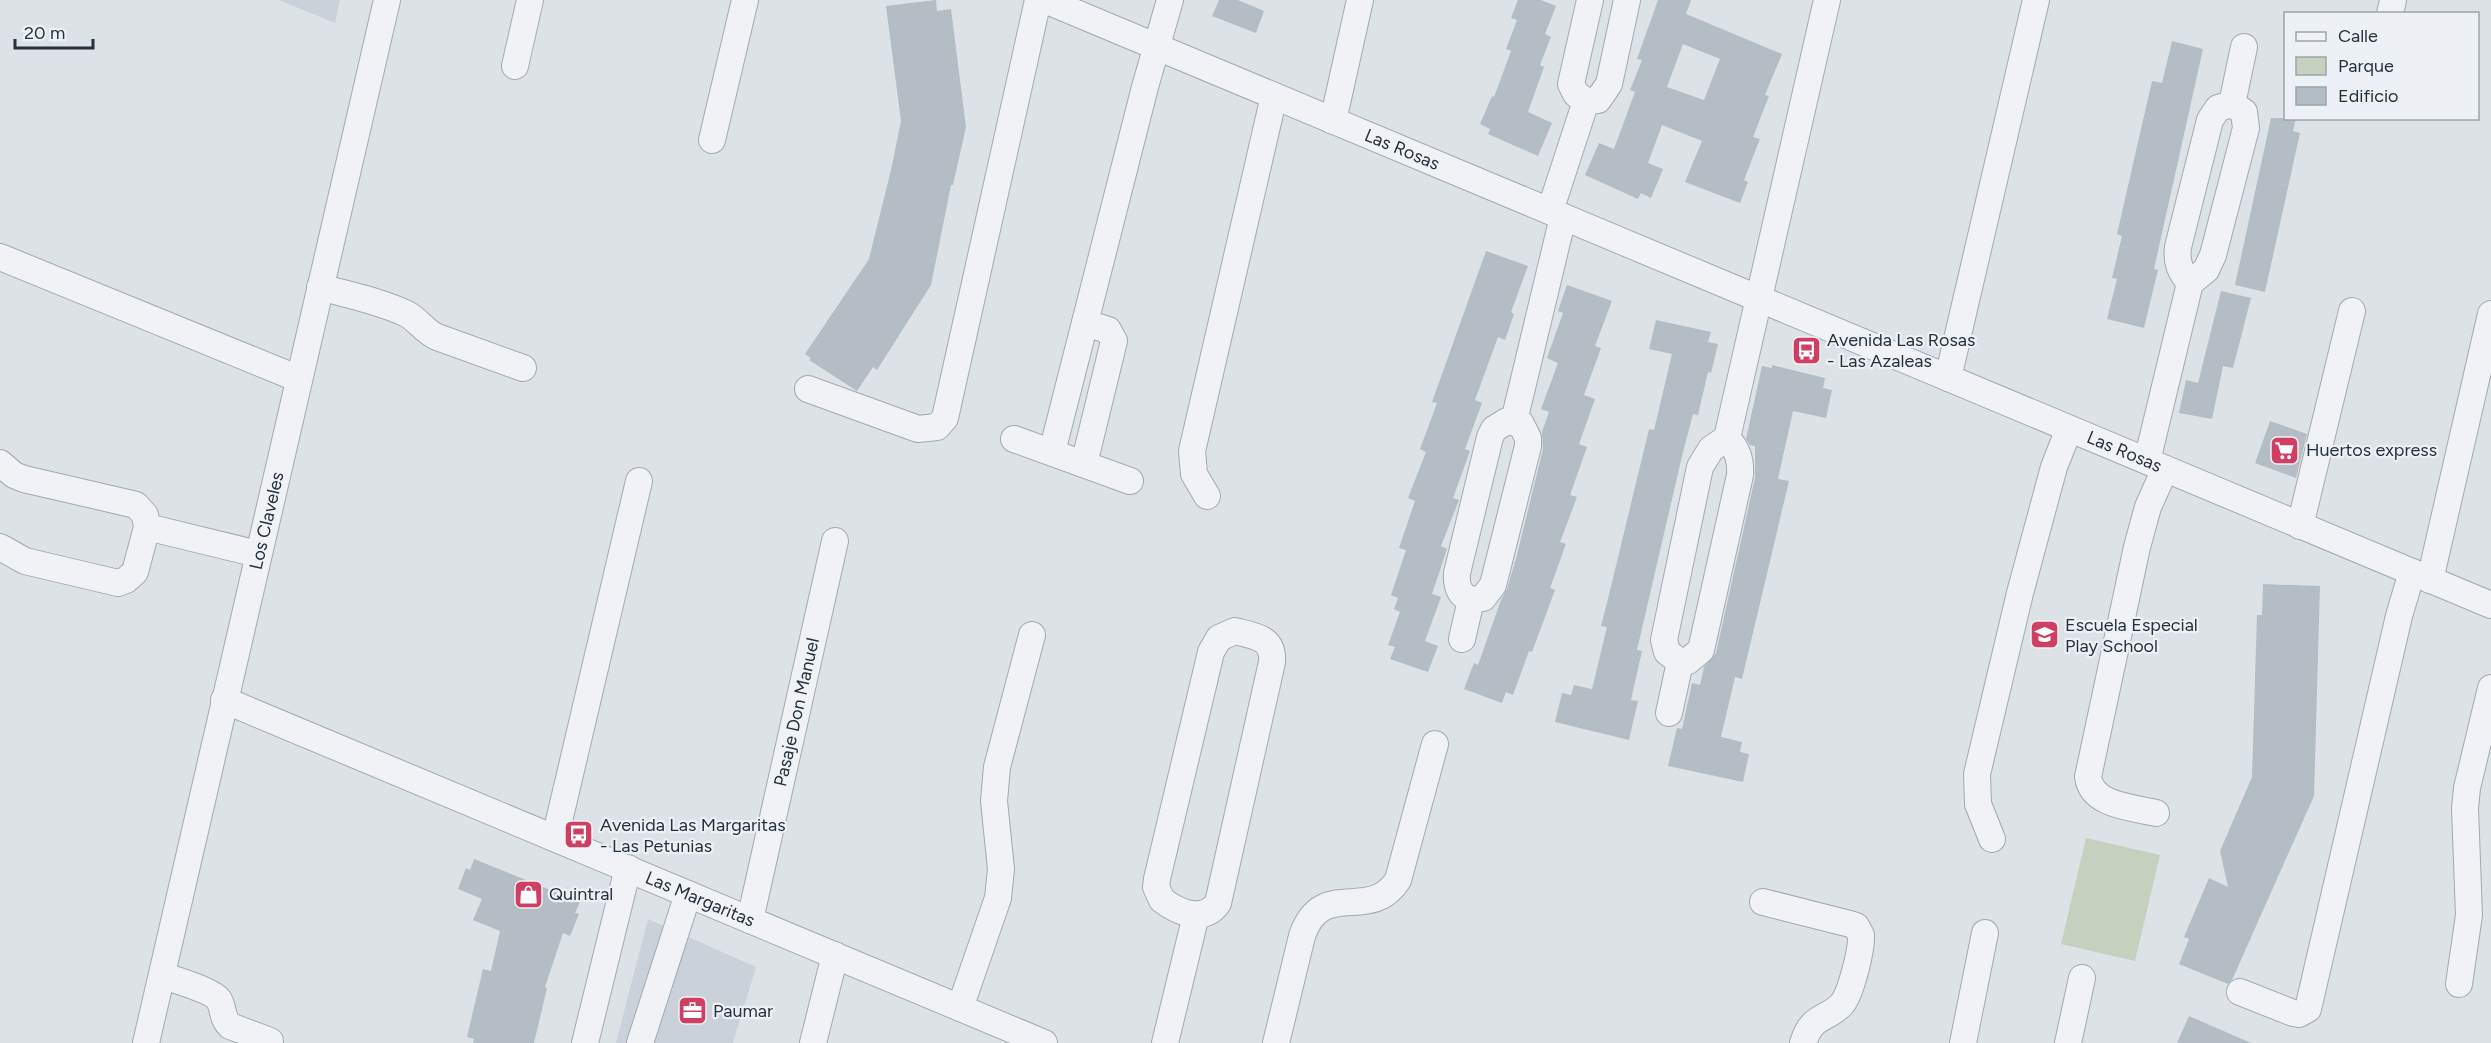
<svg xmlns="http://www.w3.org/2000/svg" width="2491" height="1043" font-family="Figtree,sans-serif">
  <style>
    .built { fill: #cbd1d9 }
    .green { fill: #c5d1be }
    .building { fill: #b4bcc4; fill-rule: evenodd }
    .lines { fill: none; stroke-linecap: round; stroke-linejoin: round }
    .minor-casing { stroke: #a2a9b1; stroke-width: 28 }
    .minor { stroke: #f0f2f6; stroke-width: 26 }
    .labels { text-anchor: middle; dominant-baseline: central; stroke-width: 4.5; stroke-linejoin: round; paint-order: stroke }
    .street-label { font-size: 18px; fill: #26313e; stroke: #edf1f5 }
    .poi-label { font-size: 18px; fill: #26313e; stroke: #edf1f5; text-anchor: start }
  </style>
  <rect width="100%" height="100%" fill="#dde2e7"/>
  <path class="built" d="M279,0H340L335,23Z
    M648,919L756,967L733,1043H616Z"/>
  <path class="green" d="M2086,838L2160,855L2135,961L2061,944Z"/>
  <path class="building" d="M936,0L937,11L951,9L966,127L953,185H951L931,285L877,370L873,367L857,391L809,360L811,358L805,354L869,259L891,170L901,121L886,6Z
    M1219,0H1238L1264,11L1256,33L1212,16Z
    M1518,0H1541L1556,6L1545,34L1551,37L1540,65L1544,67L1528,112L1552,123L1538,156L1488,134L1490,129L1480,124L1492,96L1494,97L1511,51L1506,49L1517,20L1511,18Z
    M1658,0H1691L1686,14L1782,54L1765,95L1769,96L1753,137L1760,139L1744,180L1748,182L1740,203L1685,182L1702,141L1662,125L1648,163L1663,169L1651,198L1641,193L1638,199L1585,175L1599,143L1614,149L1635,92L1630,90L1642,60L1637,59ZM1683,44L1720,59L1704,100L1667,87Z
    M2172,41L2203,49L2154,269L2158,270L2144,328L2107,319L2117,279L2112,278L2122,236L2117,234L2152,81L2162,83Z
    M2271,118H2296L2293,131L2300,133L2265,292L2235,285Z
    M1486,251L1528,266L1511,312L1514,314L1505,340L1498,337L1475,400L1482,403L1465,449L1470,451L1453,498L1459,500L1441,546L1447,549L1432,594L1441,597L1425,641L1438,646L1428,672L1390,659L1395,647L1388,645L1400,612L1394,609L1398,598L1391,595L1406,550L1399,548L1415,501L1408,498L1426,452L1420,449L1437,403L1432,402Z
    M1567,285L1612,301L1595,346L1601,348L1584,395L1595,399L1579,444L1587,447L1570,495L1577,497L1560,542L1566,544L1550,588L1555,590L1532,652L1529,651L1513,695L1506,692L1502,703L1464,689L1474,663L1478,665L1501,600L1507,589L1517,555L1543,449L1542,432L1549,412L1541,409L1558,363L1547,358L1563,313L1558,311Z
    M2221,291L2251,298L2233,368L2223,366L2212,419L2179,413L2186,380L2198,383Z
    M1656,320L1711,332L1708,342L1718,344L1711,373L1708,372L1698,415L1693,414L1682,456L1637,650L1642,651L1631,700L1638,701L1629,740L1555,722L1562,693L1571,695L1574,685L1592,689L1607,627L1601,626L1608,599L1649,429L1654,430L1672,354L1649,349Z
    M1772,365L1825,378L1823,388L1832,390L1826,418L1793,411L1778,479L1789,481L1742,679L1735,677L1721,737L1742,742L1740,752L1749,754L1743,782L1668,766L1677,728L1682,729L1692,683L1700,685L1704,667L1716,653L1755,478V446L1750,445L1746,439L1762,366L1772,368Z
    M2270,421L2307,434L2296,478L2255,463Z
    M2263,584L2320,586L2314,796L2232,980L2228,984L2179,964L2189,939L2184,937L2209,878L2228,887L2220,851L2252,777L2257,615H2262Z
    M474,859L580,902L575,913L579,914L570,936L563,933L545,987L547,988L534,1043H473L474,1039L467,1037L483,969L491,971L500,931L473,920L482,899L458,889L466,868L470,870Z
    M2189,1016L2251,1043H2177Z"/>
  <g class="lines">
    <defs>
      <g id="minor">
        <path id="s1" d="M1045,0L2491,605"/>
        <path d="M1590,0L1571,84L1576,94L1586,101L1598,100L1609,84L1627,0"/>
        <path d="M2390,14L2393,0"/>
        <path d="M515,66L530,0"/>
        <path d="M2232,104L2244,47"/>
        <path d="M1333,121L1360,0"/>
        <path d="M712,140L745,0"/>
        <path d="M1550,211L1586,101"/>
        <path d="M0,257L299,379"/>
        <path d="M320,287C348,295 380,301 407,314C418,320 425,332 437,337L523,368"/>
        <path d="M1948,378L2036,0"/>
        <path d="M808,389L918,429L937,427L945,418L1038,0"/>
        <path d="M1507,421L1521,424L1528,438V446L1493,585L1483,598L1471,600C1459,595 1456,586 1457,573L1490,437L1494,429Z"/>
        <path d="M1514,421L1563,217"/>
        <path d="M1727,438C1737,449 1741,459 1740,475L1701,650L1688,661L1680,662L1667,652L1664,640L1700,467L1711,449L1727,438L1827,0"/>
        <path d="M1014,439L1130,481"/>
        <path d="M1052,452L1145,87L1170,0"/>
        <path d="M2147,461L2190,283L2206,270L2213,255L2246,128L2244,112L2232,104L2218,108L2210,120L2178,247C2176,262 2180,272 2190,283"/>
        <path d="M0,463L14,475L24,479L136,505L145,515L147,527L135,572L126,580L118,583L25,561L0,547"/>
        <path d="M1084,464L1114,341L1108,330L1085,323"/>
        <path d="M1207,496L1194,474L1192,451L1274,96"/>
        <path d="M2300,526L2352,311"/>
        <path d="M147,527L258,554"/>
        <path d="M2430,580L2491,314"/>
        <path d="M1235,631C1254,636 1274,637 1272,662L1218,903C1204,923 1179,913 1162,900L1156,887L1157,879L1211,652L1219,638Z"/>
        <path d="M1462,639L1471,600"/>
        <path id="s2" d="M224,700L1044,1043"/>
        <path d="M1669,713L1680,662"/>
        <path d="M2156,813C2132,807 2092,806 2088,777L2137,547L2148,507L2165,469"/>
        <path d="M555,838L639,481"/>
        <path d="M1992,839L1978,804L1977,774L2020,593L2054,467L2069,429"/>
        <path d="M1763,902L1850,924L1856,926L1861,935C1862,949 1851,993 1842,1004C1826,1021 1812,1014 1803,1043"/>
        <path id="s3" d="M750,920L835,541"/>
        <path d="M162,975C174,980 212,990 219,1000C224,1009 222,1019 230,1026L270,1041"/>
        <path d="M2459,984L2469,915L2465,808L2467,788L2491,688"/>
        <path d="M2240,992L2293,1013L2299,1014L2308,1009L2399,616L2412,572"/>
        <path d="M960,1008L998,898L1001,869L994,801L997,767L1032,635"/>
        <path id="s4" d="M146,1043L387,0"/>
        <path d="M585,1043L628,868"/>
        <path d="M640,1043L688,894"/>
        <path d="M813,1043L835,955"/>
        <path d="M1165,1043L1196,915"/>
        <path d="M1276,1043L1302,936C1322,877 1370,924 1398,880L1435,744"/>
        <path d="M1963,1043L1985,933"/>
        <path d="M2068,1043L2082,978"/>
      </g>
    </defs>
    <use href="#minor" class="minor-casing"/>
    <use href="#minor" class="minor"/>
  </g>
  <defs>
    <symbol id="bus-square" viewBox="-11 -11 22 22"><rect x="-9" y="-9" width="18" height="18" rx="4" fill="#d03f62" stroke="#edf1f5"/><path d="M-5-6H5V4H4V6H2V4H-2V6H-4V4H-5ZM-3.5-4V0h7V-4ZM-3.5 1.2v1.5H-2V1.2ZM2 1.2v1.5H3.5V1.2Z" fill="#fff"/></symbol>
    <symbol id="supermarket-square" viewBox="-11 -11 22 22"><rect x="-9" y="-9" width="18" height="18" rx="4" fill="#d03f62" stroke="#edf1f5"/><path d="M-6-5.5h2.5l.6 2H6L4.5 2H-2.5L-4.4-4H-6ZM-1.5 3.2a1.3 1.3 0 1 0 .1 0ZM3 3.2a1.3 1.3 0 1 0 .1 0Z" fill="#fff"/></symbol>
    <symbol id="school-square" viewBox="-11 -11 22 22"><rect x="-9" y="-9" width="18" height="18" rx="4" fill="#d03f62" stroke="#edf1f5"/><path d="M0-5L7-2L0 1L-7-2ZM-4 1L0 2.5L4 1V4Q0 6-4 4Z" fill="#fff"/></symbol>
    <symbol id="shop-square" viewBox="-11 -11 22 22"><rect x="-9" y="-9" width="18" height="18" rx="4" fill="#d03f62" stroke="#edf1f5"/><path d="M-5-2.5h2.3a2.7 3.5 0 0 1 5.4 0H5L5.5 6h-11ZM-1.5-2.5h3a1.5 2.3 0 0 0-3 0Z" fill="#fff"/></symbol>
    <symbol id="office-square" viewBox="-11 -11 22 22"><rect x="-9" y="-9" width="18" height="18" rx="4" fill="#d03f62" stroke="#edf1f5"/><path d="M-6-3h4V-5.5h4V-3h4V5H-6ZM-1-4.5V-3h2v-1.5ZM-6 0V1H6V0Z" fill="#fff"/></symbol>
  </defs>
  <g fill-rule="evenodd">
    <use href="#bus-square" x="1790" y="334" width="33" height="33"/>
    <use href="#supermarket-square" x="2268" y="434" width="33" height="33"/>
    <use href="#school-square" x="2028" y="618" width="33" height="33"/>
    <use href="#bus-square" x="562" y="818" width="33" height="33"/>
    <use href="#shop-square" x="512" y="878" width="33" height="33"/>
    <use href="#office-square" x="676" y="994" width="33" height="33"/>
  </g>
  <g class="labels">
    <g class="street-label">
      <text stroke="none"><textPath href="#s1" startOffset="387">Las Rosas</textPath></text>
      <text stroke="none"><textPath href="#s1" startOffset="1170">Las Rosas</textPath></text>
      <text stroke="none"><textPath href="#s4" startOffset="536">Los Claveles</textPath></text>
      <text stroke="none"><textPath href="#s3" startOffset="213">Pasaje Don Manuel</textPath></text>
      <text stroke="none"><textPath href="#s2" startOffset="516">Las Margaritas</textPath></text>
    </g>
    <g class="poi-label">
      <text x="1827" y="340">Avenida Las Rosas<tspan x="1827" dy="21">- Las Azaleas</tspan></text>
      <text x="2306" y="450">Huertos express</text>
      <text x="2065" y="625">Escuela Especial<tspan x="2065" dy="21">Play School</tspan></text>
      <text x="600" y="825">Avenida Las Margaritas<tspan x="600" dy="21">- Las Petunias</tspan></text>
      <text x="549" y="894">Quintral</text>
      <text x="713" y="1011">Paumar</text>
    </g>
  </g>
  <rect x="2284" y="12" width="195" height="108" fill="#edf1f5" stroke="#9da4ac" stroke-width="1.5"/>
  <rect x="2296" y="32" width="30" height="9" fill="#f0f2f6" stroke="#9da4ac" stroke-width="1.5"/>
  <text x="2338" y="42" font-size="18" fill="#26313e">Calle</text>
  <rect x="2296" y="57" width="30" height="18" fill="#c5d1be" stroke="#9da4ac" stroke-width="1.5"/>
  <text x="2338" y="72" font-size="18" fill="#26313e">Parque</text>
  <rect x="2296" y="87" width="30" height="18" fill="#b4bcc4" stroke="#9da4ac" stroke-width="1.5"/>
  <text x="2338" y="102" font-size="18" fill="#26313e">Edificio</text>
  <path d="M15 39v9h78v-9" fill="none" stroke="#26313e" stroke-width="3"/>
  <text x="24" y="39" font-size="18" fill="#26313e" stroke="#edf1f5" stroke-width="4.5" paint-order="stroke">20 m</text>
</svg>
